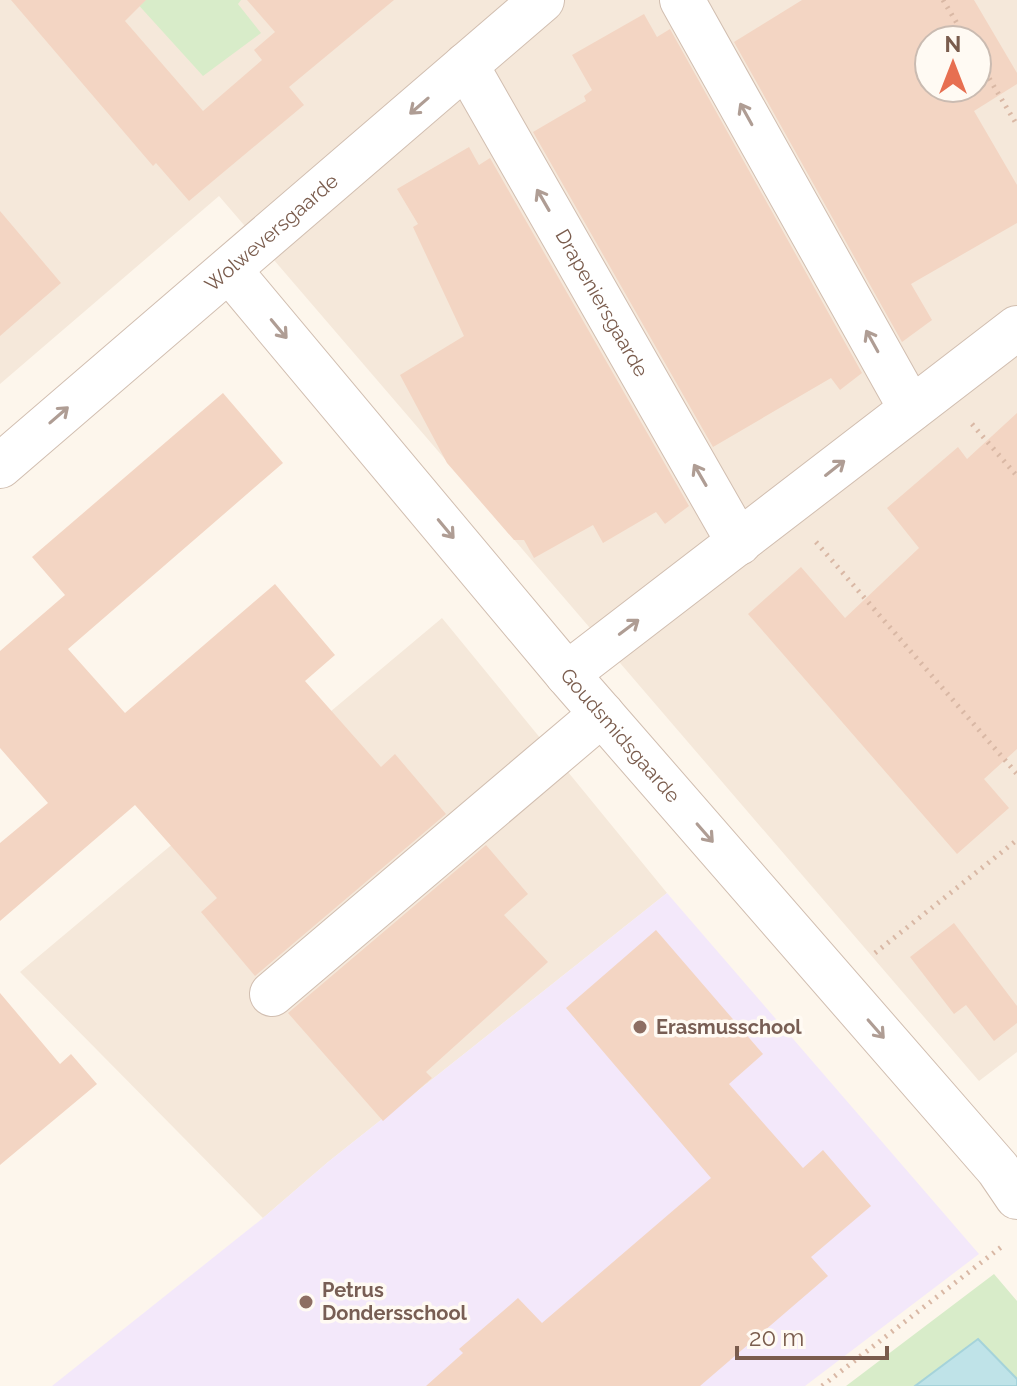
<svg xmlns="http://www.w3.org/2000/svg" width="1017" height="1386" font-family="Raleway,sans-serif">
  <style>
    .residential { fill: #f5e8da; fill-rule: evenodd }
    .education { fill: #f3e8fa }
    .green { fill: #d8ecc9 }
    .water { fill: #bfe3e8; stroke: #a5d3da; stroke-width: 2 }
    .building { fill: #f3d5c3; fill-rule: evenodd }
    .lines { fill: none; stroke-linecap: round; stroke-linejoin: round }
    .minor-casing { stroke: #d1beb0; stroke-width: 46 }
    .path { stroke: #d9b8a5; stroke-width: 5; stroke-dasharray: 2 6; stroke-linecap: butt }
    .minor { stroke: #fff; stroke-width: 44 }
    .oneway { stroke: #af9d94 }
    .education-dot { fill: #8d6e63; stroke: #fffaf3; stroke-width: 3 }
    .labels { text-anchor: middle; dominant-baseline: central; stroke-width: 7; stroke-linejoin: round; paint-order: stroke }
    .street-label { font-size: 20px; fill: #7a5c4d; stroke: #fffaf3 }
    .education-label { font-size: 20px; font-weight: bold; fill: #785e54; stroke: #fffaf3; text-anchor: start }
  </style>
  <rect width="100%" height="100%" fill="#fdf6ec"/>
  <path class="residential" d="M0,0H1017V1052L979,1081L219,196L0,384ZM929,40H977V88H929Z
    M442,618L667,893L328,1162L263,1218L20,972Z"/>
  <path class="education" d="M667,893L979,1254L805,1386H52L263,1218L328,1162Z"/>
  <path class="green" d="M134,0H241L238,4L261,33L203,76Z
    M994,1274L1017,1301V1379L978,1339L915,1386H846Z"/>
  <path class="water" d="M978,1339L1017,1379V1386H915Z"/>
  <path class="building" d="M11,0H146L125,21L203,111L262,60L254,50L275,32L247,0H394L289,87L304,105L189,201L156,163L153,166Z
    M802,0H974L1017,73V84L974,111L1017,185V223L911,284L932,320L902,342L734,42ZM929,40H977V88H929Z
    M644,14L657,37L670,29L862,373L840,390L831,378L713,447L533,132L586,101L584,96L592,90L572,55Z
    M469,147L479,165L490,158L689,506L665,524L656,512L603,543L593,525L534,558L524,540H514L447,463L400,375L464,336L413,227L418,224L397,189Z
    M0,211L61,283L0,336Z
    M223,393L283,463L68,649L125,713L275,584L335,655L305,681L381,767L395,754L446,814L255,976L201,912L217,898L135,805L0,921V843L48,803L0,748V651L65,595L32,557Z
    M1017,413V749L984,779L1009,808L957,854L748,614L801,567L845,618L919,548L887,508L958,447L967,459Z
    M486,845L528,894L504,915L548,962L426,1072L432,1078L383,1121L288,1013Z
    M954,923L1017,1006V1023L994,1041L966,1005L954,1014L910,957Z
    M656,930L763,1054L729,1084L803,1168L823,1150L871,1206L811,1257L828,1276L700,1386H426L463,1353L459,1349L518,1298L542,1323L711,1178L566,1008Z
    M0,993L60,1064L71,1054L97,1084L0,1165Z"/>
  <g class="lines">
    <defs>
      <g id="minor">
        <path d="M682,0L911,409"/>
        <path id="s1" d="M466,65L739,543"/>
        <path id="s2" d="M229,270L567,674L998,1169L1017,1197"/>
        <path id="s3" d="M0,466L542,0"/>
        <path d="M567,674L1017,328"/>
        <path d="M272,994L602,714"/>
      </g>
    </defs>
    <use href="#minor" class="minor-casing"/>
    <path class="path" d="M943,0L967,40
      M977,58L1017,125
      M972,424L1017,476
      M816,542L1017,774
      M875,953L1017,840
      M822,1386L1005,1244"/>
    <use href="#minor" class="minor"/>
  </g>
  <defs><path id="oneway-shaft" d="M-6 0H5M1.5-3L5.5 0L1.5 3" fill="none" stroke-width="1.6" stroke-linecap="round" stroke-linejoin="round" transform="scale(2)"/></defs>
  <g class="oneway">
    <use href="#oneway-shaft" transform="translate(419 106) rotate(139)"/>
    <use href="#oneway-shaft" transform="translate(746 114) rotate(-119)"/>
    <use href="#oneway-shaft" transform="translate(543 200) rotate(-120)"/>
    <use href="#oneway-shaft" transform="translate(279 329) rotate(50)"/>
    <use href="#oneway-shaft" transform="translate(872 341) rotate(-119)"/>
    <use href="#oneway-shaft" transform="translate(59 415) rotate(-41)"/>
    <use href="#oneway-shaft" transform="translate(835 468) rotate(-38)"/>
    <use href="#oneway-shaft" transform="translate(700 475) rotate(-120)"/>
    <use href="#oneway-shaft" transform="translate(446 529) rotate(50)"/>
    <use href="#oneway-shaft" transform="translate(629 627) rotate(-37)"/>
    <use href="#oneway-shaft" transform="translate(705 833) rotate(49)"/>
    <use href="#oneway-shaft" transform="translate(876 1029) rotate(49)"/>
  </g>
  <g class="education-dot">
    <circle cx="640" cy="1027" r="8"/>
    <circle cx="306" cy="1302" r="8"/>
  </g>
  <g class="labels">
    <g class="street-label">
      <text stroke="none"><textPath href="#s3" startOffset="358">Wolweversgaarde</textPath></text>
      <text stroke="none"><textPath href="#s1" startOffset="274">Drapeniersgaarde</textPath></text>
      <text stroke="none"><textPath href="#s2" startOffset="608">Goudsmidsgaarde</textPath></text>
    </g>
    <g class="education-label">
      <text x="656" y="1027">Erasmusschool</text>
      <text x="322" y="1290">Petrus<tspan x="322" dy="23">Dondersschool</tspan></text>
    </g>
  </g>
  <g transform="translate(953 64)"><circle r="38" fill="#fffaf3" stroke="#cabbb1" stroke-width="2"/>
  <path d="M0-6L14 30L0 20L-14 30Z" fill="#e76f51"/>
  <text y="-12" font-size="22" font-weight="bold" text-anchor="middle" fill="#7a5c4d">N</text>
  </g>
  <path d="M737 1346v12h150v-12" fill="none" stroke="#7a5c4d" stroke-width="4"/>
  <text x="749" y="1346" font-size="24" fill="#7a5c4d" stroke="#fffaf3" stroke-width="6" paint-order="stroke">20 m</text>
</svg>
